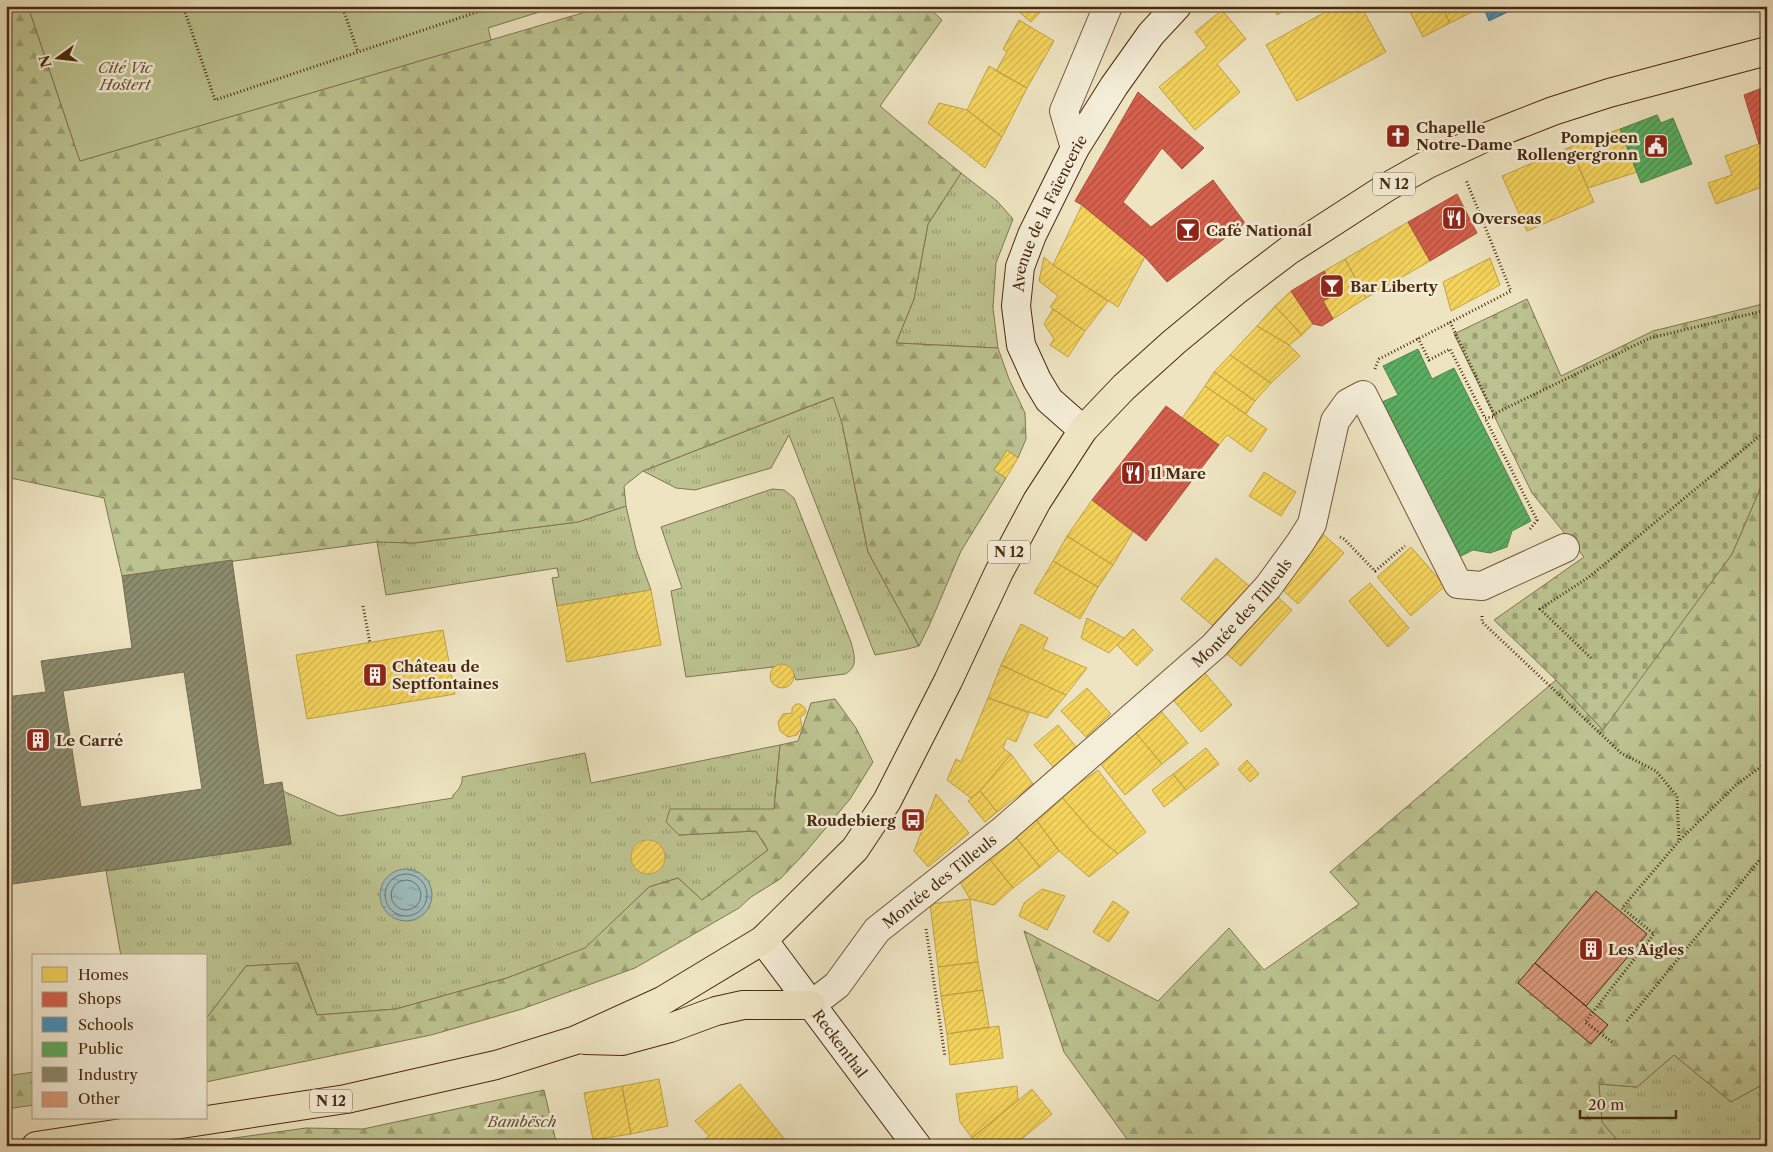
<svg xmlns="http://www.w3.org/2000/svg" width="1773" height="1152" font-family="'Libre Caslon Text',serif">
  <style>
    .grass { fill: url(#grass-tufts); stroke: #827650 }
    .forest { fill: url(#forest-firs); stroke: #827650 }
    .cemetery { fill: url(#cemetery-stones); stroke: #827650 }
    .garden { fill: #bcc390; stroke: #827650 }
    .water { fill: url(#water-ripples); stroke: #7b8278 }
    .homes { fill: url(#homes-hatch); stroke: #c2a246 }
    .shops { fill: url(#shops-hatch); stroke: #ac503b }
    .schools { fill: url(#schools-hatch); stroke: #45748e }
    .public { fill: url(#public-hatch); stroke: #558649 }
    .industry { fill: url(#industry-hatch); stroke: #786f52; fill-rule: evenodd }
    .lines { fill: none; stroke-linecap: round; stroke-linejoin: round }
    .shore { stroke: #737366; stroke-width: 1 }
    .building { fill: url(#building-hatch); stroke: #492a11 }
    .street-casing { stroke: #72583d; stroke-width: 30 }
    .secondary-casing { stroke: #492a11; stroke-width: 30 }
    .primary-casing { stroke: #492a11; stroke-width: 30 }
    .path { stroke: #492a11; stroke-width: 3; stroke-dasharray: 1 2.5; stroke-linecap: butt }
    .street { stroke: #f4edd7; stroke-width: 28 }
    .secondary { stroke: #f4edd7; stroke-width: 28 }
    .primary { stroke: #eee4c1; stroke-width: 28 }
    .labels { text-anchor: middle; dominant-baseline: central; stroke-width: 5; stroke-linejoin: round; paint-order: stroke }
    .shield { fill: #f4edd7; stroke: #7c644c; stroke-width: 1 }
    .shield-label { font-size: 14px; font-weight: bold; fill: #492a11 }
    .park-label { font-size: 15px; font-style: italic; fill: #665031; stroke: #f4edd7 }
    .poi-label { font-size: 15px; font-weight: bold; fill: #492a11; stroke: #f4edd7; text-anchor: start }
    .street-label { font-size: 15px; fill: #492a11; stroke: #f4edd7 }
  </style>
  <defs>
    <pattern id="grass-tufts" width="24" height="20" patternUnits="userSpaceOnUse" patternTransform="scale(1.25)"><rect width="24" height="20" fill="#bcc390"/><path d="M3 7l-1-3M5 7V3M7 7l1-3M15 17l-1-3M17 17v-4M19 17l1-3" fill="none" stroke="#9b9f74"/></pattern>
    <pattern id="forest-firs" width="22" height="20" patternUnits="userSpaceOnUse" patternTransform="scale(1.25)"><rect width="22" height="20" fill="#bcc390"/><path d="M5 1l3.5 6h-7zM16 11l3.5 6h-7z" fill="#9b9f74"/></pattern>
    <pattern id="cemetery-stones" width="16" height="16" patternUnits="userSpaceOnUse" patternTransform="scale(1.25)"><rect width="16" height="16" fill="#bcc390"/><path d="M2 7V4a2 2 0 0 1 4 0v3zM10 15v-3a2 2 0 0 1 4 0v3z" fill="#9b9f74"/></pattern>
    <pattern id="water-ripples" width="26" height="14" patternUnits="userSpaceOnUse" patternTransform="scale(1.25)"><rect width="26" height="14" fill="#9dbcbc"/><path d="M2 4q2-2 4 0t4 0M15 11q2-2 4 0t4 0" fill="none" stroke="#829997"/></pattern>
    <pattern id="homes-hatch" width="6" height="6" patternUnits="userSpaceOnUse" patternTransform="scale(1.25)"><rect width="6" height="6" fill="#f6d55c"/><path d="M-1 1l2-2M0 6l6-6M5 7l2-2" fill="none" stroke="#d4b74f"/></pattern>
    <pattern id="shops-hatch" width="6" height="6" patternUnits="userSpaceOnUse" patternTransform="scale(1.25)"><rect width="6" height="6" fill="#d6604d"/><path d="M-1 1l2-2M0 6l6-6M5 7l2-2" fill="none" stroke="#b04f3f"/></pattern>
    <pattern id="schools-hatch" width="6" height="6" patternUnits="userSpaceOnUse" patternTransform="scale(1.25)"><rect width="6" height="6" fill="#4393c3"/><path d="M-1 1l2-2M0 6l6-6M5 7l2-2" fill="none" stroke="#3a789d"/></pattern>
    <pattern id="public-hatch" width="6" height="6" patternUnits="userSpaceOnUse" patternTransform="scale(1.25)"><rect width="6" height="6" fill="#5aae61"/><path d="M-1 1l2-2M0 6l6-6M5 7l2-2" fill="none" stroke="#4c8e4f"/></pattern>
    <pattern id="industry-hatch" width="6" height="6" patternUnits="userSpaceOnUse" patternTransform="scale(1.25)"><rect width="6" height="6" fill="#8c8c6e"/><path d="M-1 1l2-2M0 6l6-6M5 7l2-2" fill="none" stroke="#747359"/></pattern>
    <pattern id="building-hatch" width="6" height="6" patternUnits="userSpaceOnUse" patternTransform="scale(1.25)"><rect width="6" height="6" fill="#da9b7b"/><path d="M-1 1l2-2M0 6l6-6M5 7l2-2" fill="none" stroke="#b37f63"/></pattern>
  </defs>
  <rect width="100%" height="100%" fill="#eee4c1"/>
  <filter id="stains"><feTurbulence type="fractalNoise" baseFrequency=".004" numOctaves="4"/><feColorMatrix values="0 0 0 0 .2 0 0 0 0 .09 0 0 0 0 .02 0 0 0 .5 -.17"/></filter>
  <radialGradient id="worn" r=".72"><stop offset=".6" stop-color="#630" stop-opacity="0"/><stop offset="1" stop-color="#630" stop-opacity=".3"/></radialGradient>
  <path class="grass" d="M961,173L997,201L1013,219L996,263L993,308L998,348L896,343L914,299L928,224Z
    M834,397L842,423L868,552L919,646L908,649L875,655L789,435L771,468L695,490L676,488L643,471Z
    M772,489L784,490L794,498L851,642C854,654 859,667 845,674L796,680L792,670L785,665L773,667L686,677L671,591L682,588L661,527Z
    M626,506L636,549L651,590L557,606L552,578L559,577L557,568L386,595L377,542L414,543L578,522Z
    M780,745L774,810L679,835L756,831L768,850L702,900L678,878L649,887L586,948L507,978L396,1009L317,1015L298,963L246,966L206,1019V956H121L106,871L291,844L283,791L339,816L453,798V795C458,791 463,784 462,777L585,753L591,783Z
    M1674,1055L1731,1102L1767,1082V1146H1622L1602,1122L1598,1084L1637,1087Z"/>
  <path class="forest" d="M6,6H28L80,161L606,6H927L942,20L880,106L899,122L961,173L928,224L914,299L896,343L998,348L1009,379L1025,413L1026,439L1018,458L1007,450L994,470L1006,478L961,551L929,626L919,646L868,552L842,423L833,397L643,471L624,486L626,506L578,522L414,543L377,542L122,576L104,498L6,477Z
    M1767,473V1082L1731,1102L1674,1055L1637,1087L1599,1084L1602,1122L1622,1146H1132L1064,1052L1024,931L1158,1001L1229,928L1264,970L1359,904L1330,872L1556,680L1602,729L1732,554Z
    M835,699L856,728L873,762L850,799L804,854L780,879L751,897L739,908L635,968L522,1009L431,1035L206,1082V1019L246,966L297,963L317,1015L396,1009L507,978L585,948L649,887L678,878L702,900L768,850L756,831L679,835L666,822L670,809H774L780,745L798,741L811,703Z
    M34,1072V1105L6,1109V1076Z
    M544,1090L557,1146H210L227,1139L306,1128L363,1129Z"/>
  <path class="cemetery" d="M1527,299L1561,376L1653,331L1767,303V473L1732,554L1603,730L1556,680L1494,620L1584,557L1532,493L1454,334Z"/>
  <path class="garden" d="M28,6H552V8L488,28L491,40L80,161Z"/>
  <path class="water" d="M380 895a26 26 0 1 1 52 0a26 26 0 1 1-52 0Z"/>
  <path class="homes" d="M1012,6H1046L1031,22Z
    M1272,6H1292L1277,15Z
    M1336,6H1361L1386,52L1297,101L1266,45Z
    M1407,6H1441L1450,23L1423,37Z
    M1441,6H1476L1478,9L1450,23Z
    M1222,10L1246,39L1217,64L1240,92L1195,130L1159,87L1207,47L1195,32Z
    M1019,20L1054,41L1027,88L996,71L1007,52L1003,49Z
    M989,66L1027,88L1002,137L967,110Z
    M939,103L967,110L1002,137L985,168L928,123Z
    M1620,129L1637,172L1588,188L1570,147Z
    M1767,141V185L1716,204L1708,183L1732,175L1725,156Z
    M1570,147L1594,202L1527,231L1502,176Z
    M1082,205L1145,257L1118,307L1053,265Z
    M1408,222L1430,261L1366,298L1345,259Z
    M1044,257L1053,265L1108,301L1085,331L1050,307L1058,296L1039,281Z
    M1490,258L1500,285L1451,311L1443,282Z
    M1345,259L1366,298L1333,319L1323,301L1336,294L1324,271Z
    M1291,291L1313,324L1302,335L1275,306Z
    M1275,306L1302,335L1289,345L1257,326Z
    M1053,309L1085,331L1068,357L1050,345L1054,339L1044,324Z
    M1257,326L1289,345L1300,356L1271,383L1230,355Z
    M1230,355L1271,383L1255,401L1214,372Z
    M1214,372L1255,401L1246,414L1205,386Z
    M1205,386L1267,429L1251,452L1227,435L1219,445L1182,418Z
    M1007,450L1018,458L1006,478L994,470Z
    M1264,472L1296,492L1281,516L1249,496Z
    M1092,500L1133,532L1113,565L1067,536Z
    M1323,534L1344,553L1298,604L1277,585Z
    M1067,536L1113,565L1098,587L1053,561Z
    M1411,547L1445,586L1411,616L1377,577Z
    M1216,558L1253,589L1218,630L1181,599Z
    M1053,561L1098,587L1080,619L1034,593Z
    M1370,583L1409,628L1388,647L1349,601Z
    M651,590L661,645L567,662L557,606Z
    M1273,593L1292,610L1241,666L1222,650Z
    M1087,618L1124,638L1109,653L1081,638Z
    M1021,624L1048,638L1043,649L1087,668L1066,695L1001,665Z
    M1133,629L1153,650L1137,666L1117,645Z
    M443,630L455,694L307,719L296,655Z
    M770 676a12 12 0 1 1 24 0a12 12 0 1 1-24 0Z
    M1001,665L1066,695L1047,718L988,698Z
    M1205,673L1232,705L1201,732L1174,701Z
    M1087,688L1111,714L1086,737L1061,711Z
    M988,698L1029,713L1016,742L1007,738L1003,748L1011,754L980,791L971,798L947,780L956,759L961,762Z
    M796,704H800L804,707L806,711L804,715L800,717L802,727L797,735L788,737L780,731L778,722L783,714L792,713V708Z
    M1161,711L1188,743L1162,764L1135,732Z
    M1058,725L1078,749L1055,769L1034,745Z
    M1135,732L1162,764L1125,795L1099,762Z
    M1206,748L1219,764L1186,790L1173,774Z
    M1011,754L1033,784L997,812L980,791Z
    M1247,760L1259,774L1250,782L1238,769Z
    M1098,770L1146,832L1118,854L1093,833L1061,796Z
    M1173,774L1186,790L1164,807L1152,790Z
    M980,791L997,812L985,822L968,801Z
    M936,794L969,833L928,867L914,851Z
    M1061,796L1093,833L1118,854L1089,877L1059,851L1035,818Z
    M1035,818L1059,851L1040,867L1014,835Z
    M1011,831L1040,867L1013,888L984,852Z
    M631 857a17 17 0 1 1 34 0a17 17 0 1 1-34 0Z
    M984,852L1013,888L994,905L970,899L957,877Z
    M1042,889L1065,896L1047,930L1019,916L1024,903Z
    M970,899L978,962L938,967L930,904Z
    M1113,901L1129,912L1109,942L1093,932Z
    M978,962L983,990L941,996L938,967Z
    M983,990L989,1027L947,1034L941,996Z
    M999,1026L1003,1058L950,1065L947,1034Z
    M659,1079L668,1126L631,1134L622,1086Z
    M740,1084L790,1146H701L699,1144L709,1136L695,1121Z
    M622,1086L631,1134L593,1140L584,1093Z
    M1017,1086L1018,1100L972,1138L960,1122L956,1094Z
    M1032,1089L1052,1114L1013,1146H978L972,1138Z"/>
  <path class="shops" d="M1767,86V141L1759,144L1744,95Z
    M1138,92L1204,148L1182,169L1162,148L1123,202L1151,227L1213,180L1245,223L1167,282L1145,257L1082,205L1075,201Z
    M1457,194L1477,233L1430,261L1408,222Z
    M1324,271L1336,294L1323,301L1333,319L1322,326L1313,324L1291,291Z
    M1166,406L1219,445L1146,541L1092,500Z"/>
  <path class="schools" d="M1483,6H1520L1489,21Z"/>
  <path class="public" d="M1657,115L1661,123L1673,118L1692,164L1641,183L1620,129Z
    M1402,127L1408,139L1395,145L1389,133Z
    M1418,349L1432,379L1454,368L1531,521L1512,531L1507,547L1490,553L1473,550L1459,557L1382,402L1398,395L1383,366Z"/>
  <path class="industry" d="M232,560L264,785L282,782L291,844L6,885V697L46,692L41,661L132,648L122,576ZM184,672L202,789L81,807L63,691Z"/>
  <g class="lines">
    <path class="shore" d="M385 895a21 21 0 1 1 42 0a21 21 0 1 1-42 0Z
      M391 895a15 15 0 1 1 30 0a15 15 0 1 1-30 0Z"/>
  </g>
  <path class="building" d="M1596,891L1647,934L1586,1006L1535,963Z
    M1535,963L1608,1025L1591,1044L1518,983Z"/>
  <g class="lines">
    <defs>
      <g id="street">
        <path d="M1075,148L1064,111L1108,6"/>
        <path id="s1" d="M811,1005L837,985L877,930L1002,831L1214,646L1268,587L1300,543L1312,524L1335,421L1348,403L1363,395L1458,584L1482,586L1565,548"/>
      </g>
      <g id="secondary">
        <path id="s2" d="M1083,430L1049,400L1037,380L1021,345L1016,306L1020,267L1032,235L1075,148L1114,86L1151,34L1177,6"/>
        <path id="s3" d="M763,940L917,1146"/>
      </g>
      <path id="primary" d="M585,1040L622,1041L670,1028L716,1011L743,1005H811
        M36,1146L346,1099L496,1065L576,1040L662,1001L763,940L855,849L887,801L948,681L999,572L1037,501L1083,430L1124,387L1174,342L1238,289L1288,251L1387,187L1428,164L1484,138L1553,111L1609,93L1767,51"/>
    </defs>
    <use href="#street" class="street-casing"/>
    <use href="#secondary" class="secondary-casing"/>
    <use href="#primary" class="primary-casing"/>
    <path class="path" d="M183,6L215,100L495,6
      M342,6L358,52
      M1450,322L1494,414
      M1418,338L1429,360L1450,349L1485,418
      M1375,369L1379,359L1511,291L1466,180
      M1530,529L1537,520L1485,418L1494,417V414L1650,338L1767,310
      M1340,537L1344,539L1375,571L1405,546
      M363,606L370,643
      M1482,616V622L1621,753L1656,771L1677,796L1679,841
      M1591,658L1540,609L1589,577L1767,430
      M926,929L945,1057
      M1627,1021L1767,851
      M1612,1042L1585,1022L1654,934L1622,908L1679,841L1736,785L1767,762"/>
    <use href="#street" class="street"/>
    <use href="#secondary" class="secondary"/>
    <use href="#primary" class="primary"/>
  </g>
  <defs>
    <symbol id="church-square" viewBox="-11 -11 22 22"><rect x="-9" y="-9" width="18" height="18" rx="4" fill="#8f2418" stroke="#f4edd7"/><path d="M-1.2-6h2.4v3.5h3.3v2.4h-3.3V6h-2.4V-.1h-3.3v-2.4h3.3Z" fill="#fff"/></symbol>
    <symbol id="civic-square" viewBox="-11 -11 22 22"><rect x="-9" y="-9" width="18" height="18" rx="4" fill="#8f2418" stroke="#f4edd7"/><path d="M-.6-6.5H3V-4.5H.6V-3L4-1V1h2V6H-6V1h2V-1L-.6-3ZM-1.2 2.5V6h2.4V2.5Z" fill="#fff"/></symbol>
    <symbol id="restaurant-square" viewBox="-11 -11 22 22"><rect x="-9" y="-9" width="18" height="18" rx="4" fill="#8f2418" stroke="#f4edd7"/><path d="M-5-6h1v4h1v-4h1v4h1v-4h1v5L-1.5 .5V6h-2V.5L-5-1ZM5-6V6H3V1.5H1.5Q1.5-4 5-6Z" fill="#fff"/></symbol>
    <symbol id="bar-square" viewBox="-11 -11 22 22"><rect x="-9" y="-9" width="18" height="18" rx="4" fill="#8f2418" stroke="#f4edd7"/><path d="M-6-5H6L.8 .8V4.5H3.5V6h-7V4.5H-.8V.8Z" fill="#fff"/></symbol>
    <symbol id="building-square" viewBox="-11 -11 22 22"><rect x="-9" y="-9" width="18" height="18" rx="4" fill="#8f2418" stroke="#f4edd7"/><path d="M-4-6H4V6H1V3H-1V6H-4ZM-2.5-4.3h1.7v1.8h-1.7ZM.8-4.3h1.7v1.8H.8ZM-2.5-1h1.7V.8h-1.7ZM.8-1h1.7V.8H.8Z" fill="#fff"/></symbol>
    <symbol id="bus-square" viewBox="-11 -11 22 22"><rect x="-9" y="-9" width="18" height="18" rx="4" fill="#8f2418" stroke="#f4edd7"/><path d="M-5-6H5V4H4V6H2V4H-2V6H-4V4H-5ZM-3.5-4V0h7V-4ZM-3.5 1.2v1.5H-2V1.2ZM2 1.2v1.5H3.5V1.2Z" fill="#fff"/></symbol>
  </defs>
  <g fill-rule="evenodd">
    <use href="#church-square" x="1384" y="122" width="28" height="28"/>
    <use href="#civic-square" x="1642" y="132" width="28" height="28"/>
    <use href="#restaurant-square" x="1440" y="204" width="28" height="28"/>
    <use href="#bar-square" x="1174" y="216" width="28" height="28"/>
    <use href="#bar-square" x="1318" y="272" width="28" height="28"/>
    <use href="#restaurant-square" x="1119" y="459" width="28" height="28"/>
    <use href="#building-square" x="361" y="661" width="28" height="28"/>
    <use href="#building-square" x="24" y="726" width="28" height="28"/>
    <use href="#bus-square" x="899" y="806" width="28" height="28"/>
    <use href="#building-square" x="1577" y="935" width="28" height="28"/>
  </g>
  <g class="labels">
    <g class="shield">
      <rect x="1373" y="172.5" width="42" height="23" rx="4"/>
      <rect x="988" y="540.5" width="42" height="23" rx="4"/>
      <rect x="310" y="1089.5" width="42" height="23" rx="4"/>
    </g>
    <g class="shield-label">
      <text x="1394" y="184">N 12</text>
      <text x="1009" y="552">N 12</text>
      <text x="331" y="1101">N 12</text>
    </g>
    <g class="park-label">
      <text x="125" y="67">Cité Vic<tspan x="125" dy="17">Hostert</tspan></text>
      <text x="522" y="1121">Bambësch</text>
    </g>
    <g class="poi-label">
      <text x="1416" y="127">Chapelle<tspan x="1416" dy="17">Notre-Dame</tspan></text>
      <text x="1638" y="137" text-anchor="end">Pompjeen<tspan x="1638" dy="17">Rollengergronn</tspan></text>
      <text x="1472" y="218">Overseas</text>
      <text x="1206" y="230">Café National</text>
      <text x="1350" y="286">Bar Liberty</text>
      <text x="1150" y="473">Il Mare</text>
      <text x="392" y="666">Château de<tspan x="392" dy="17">Septfontaines</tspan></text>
      <text x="56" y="740">Le Carré</text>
      <text x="896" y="820" text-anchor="end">Roudebierg</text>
      <text x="1608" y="949">Les Aigles</text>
    </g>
    <g class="street-label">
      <text stroke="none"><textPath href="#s2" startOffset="246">Avenue de la Faïencerie</textPath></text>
      <text stroke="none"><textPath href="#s1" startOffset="585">Montée des Tilleuls</textPath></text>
      <text stroke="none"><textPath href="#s1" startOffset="180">Montée des Tilleuls</textPath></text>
      <text stroke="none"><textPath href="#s3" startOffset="129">Reckenthal</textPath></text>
    </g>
  </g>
  <rect width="1773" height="1152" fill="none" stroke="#eee4c1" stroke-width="25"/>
  <rect x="8" y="8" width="1758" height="1137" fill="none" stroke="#492a11" stroke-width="2.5"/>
  <rect x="12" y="12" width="1748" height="1127" fill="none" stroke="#492a11"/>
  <rect x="32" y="954" width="175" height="165" fill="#f4edd7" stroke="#b09f88"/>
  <rect x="42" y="967" width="25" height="15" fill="#f6d55c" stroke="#b09f88"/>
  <text x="78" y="980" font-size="15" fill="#492a11">Homes</text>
  <rect x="42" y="992" width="25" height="15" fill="#d6604d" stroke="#b09f88"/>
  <text x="78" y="1004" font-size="15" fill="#492a11">Shops</text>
  <rect x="42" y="1017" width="25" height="15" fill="#4393c3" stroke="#b09f88"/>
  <text x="78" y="1030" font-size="15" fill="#492a11">Schools</text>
  <rect x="42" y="1042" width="25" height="15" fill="#5aae61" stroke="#b09f88"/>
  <text x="78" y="1054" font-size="15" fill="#492a11">Public</text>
  <rect x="42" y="1067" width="25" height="15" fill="#8c8c6e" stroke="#b09f88"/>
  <text x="78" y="1080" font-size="15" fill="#492a11">Industry</text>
  <rect x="42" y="1092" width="25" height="15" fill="#da9b7b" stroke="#b09f88"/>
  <text x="78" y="1104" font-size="15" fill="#492a11">Other</text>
  <g transform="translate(58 58) rotate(255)" stroke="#f4edd7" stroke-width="4" paint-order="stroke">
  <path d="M0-4L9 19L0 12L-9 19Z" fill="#492a11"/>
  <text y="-8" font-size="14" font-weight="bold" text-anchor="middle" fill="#492a11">N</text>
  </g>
  <path d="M1580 1110v8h96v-8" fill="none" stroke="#492a11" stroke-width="2.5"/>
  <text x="1588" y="1110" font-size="15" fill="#492a11" stroke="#f4edd7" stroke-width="4" paint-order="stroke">20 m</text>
  <rect width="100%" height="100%" filter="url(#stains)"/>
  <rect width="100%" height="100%" fill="url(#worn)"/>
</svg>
